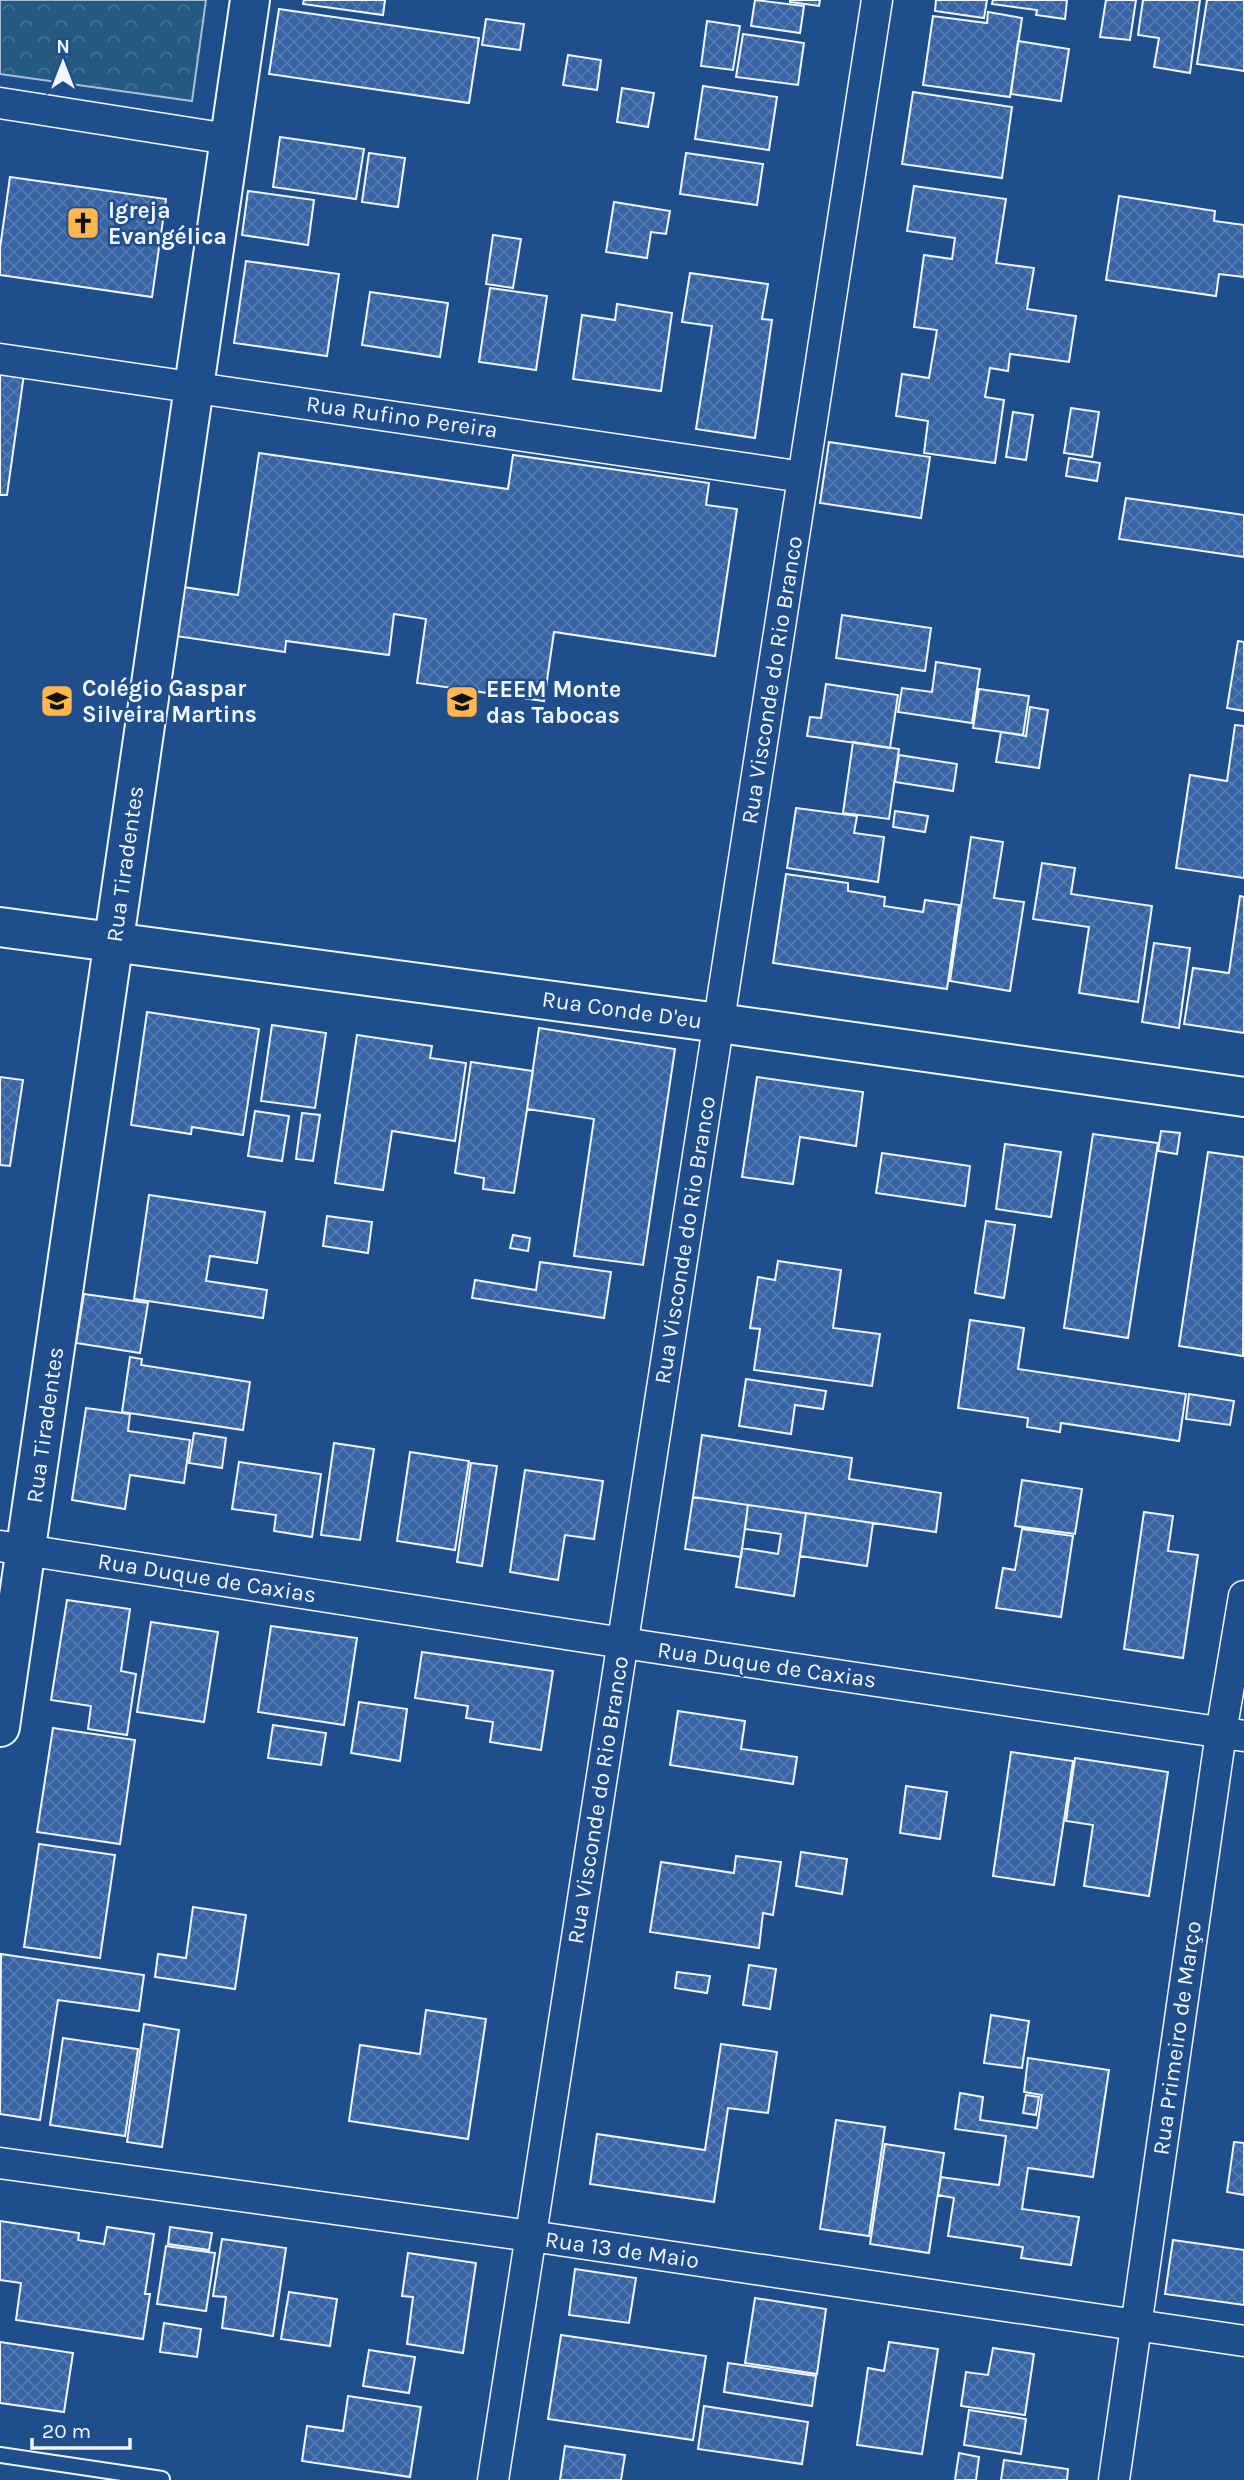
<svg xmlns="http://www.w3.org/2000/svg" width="1244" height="2480" font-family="Karla,sans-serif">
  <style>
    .forest { fill: url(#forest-crowns); stroke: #a8bbd7; stroke-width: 2 }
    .building { fill: url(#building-cross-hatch); stroke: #f2f6ff; stroke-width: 2 }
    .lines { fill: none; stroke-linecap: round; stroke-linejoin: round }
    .lane-casing { stroke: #f2f6ff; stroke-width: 18 }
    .street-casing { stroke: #f2f6ff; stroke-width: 33 }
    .secondary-casing { stroke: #f2f6ff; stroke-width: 42 }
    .lane { stroke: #1f4e8c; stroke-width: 14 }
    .street { stroke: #1f4e8c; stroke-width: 30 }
    .secondary { stroke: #1f4e8c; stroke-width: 38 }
    .labels { text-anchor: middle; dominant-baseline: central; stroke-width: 5; stroke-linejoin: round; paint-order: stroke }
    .poi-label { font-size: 23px; font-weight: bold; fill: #f2f6ff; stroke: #1f4e8c; text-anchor: start }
    .street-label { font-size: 23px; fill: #f2f6ff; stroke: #1f4e8c }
  </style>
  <defs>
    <pattern id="forest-crowns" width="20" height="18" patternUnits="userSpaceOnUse" patternTransform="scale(1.75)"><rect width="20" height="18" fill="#245a82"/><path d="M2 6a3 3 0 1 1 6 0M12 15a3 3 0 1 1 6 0" fill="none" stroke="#447295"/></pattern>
    <pattern id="building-cross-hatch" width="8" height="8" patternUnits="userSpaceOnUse" patternTransform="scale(1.75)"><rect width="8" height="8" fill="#3563a3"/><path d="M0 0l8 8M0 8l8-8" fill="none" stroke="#537ab1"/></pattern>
  </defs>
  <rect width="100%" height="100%" fill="#1f4e8c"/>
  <path class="forest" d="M0,0H206L192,101L0,74Z"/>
  <path class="building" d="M304,0H385L383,15L303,4Z
    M755,0L804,6L800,33L751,26Z
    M790,0H820L819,6L790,2Z
    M936,0H987L984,18L935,11Z
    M993,0H1067L1065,19L1036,15L1037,10L992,4Z
    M1106,0H1136L1130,40L1100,37Z
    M1143,0H1200L1190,73L1154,67L1159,38L1138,35Z
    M1207,0H1244V71L1197,64Z
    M279,9L479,38L469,103L269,74Z
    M988,12L1022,18L1010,97L923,85L933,16L987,23Z
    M486,19L524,24L520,50L482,45Z
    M707,21L740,26L733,70L701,66Z
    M743,34L804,43L798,85L736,77Z
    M1018,41L1069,49L1061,101L1011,94Z
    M568,55L601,60L597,90L563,85Z
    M703,86L777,97L769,150L695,139Z
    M622,88L654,93L648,127L617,122Z
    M913,92L1012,107L1002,178L902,164Z
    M280,137L364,149L356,199L273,187Z
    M369,153L405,158L398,207L362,202Z
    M686,153L763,164L757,205L680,194Z
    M10,177L166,199L152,297L0,275V248Z
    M914,186L1006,199L996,263L1034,268L1027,309L1076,316L1069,362L1010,354L1008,371L990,368L985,397L1004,400L995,463L924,453L928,421L896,416L902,374L929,378L937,330L914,327L924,255L952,259L955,238L907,231Z
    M248,191L314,200L308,245L242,235Z
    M1119,196L1215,211L1214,221L1244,225V277L1219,274L1216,296L1106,280Z
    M614,202L670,211L666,234L651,232L647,258L606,252Z
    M493,235L521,239L513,288L486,284Z
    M246,261L339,274L327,356L234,343Z
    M690,273L768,284L762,319L772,320L755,438L696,429L712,326L682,322Z
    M490,288L547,296L536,370L479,362Z
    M370,292L448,303L440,357L362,345Z
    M617,304L672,313L661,391L573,379L582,315L615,320Z
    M0,370L24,374L7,495H0Z
    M1071,408L1099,412L1092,457L1064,453Z
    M1013,412L1033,415L1026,460L1006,457Z
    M829,442L930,457L921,518L820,503Z
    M259,453L508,489L513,455L709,483L706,505L737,509L715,656L554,632L544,701L417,683L426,619L394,614L389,655L286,641L285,652L169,635L176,586L238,595Z
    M1069,458L1100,463L1097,481L1066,476Z
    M1126,498L1244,515V557L1119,539Z
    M842,615L931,628L925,671L836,658Z
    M1238,641L1244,642V711L1227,708Z
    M936,662L980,669L972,723L898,712L902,688L932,692Z
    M826,684L898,695L890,748L807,736L810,717L821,718Z
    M979,689L1029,696L1023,735L973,728Z
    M1030,707L1048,710L1039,768L996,762L1001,732L1026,736Z
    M1235,725L1244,726V878L1176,868L1190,775L1227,781Z
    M853,742L899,749L889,819L843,813Z
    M899,755L957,764L953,791L895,782Z
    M796,808L857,816L854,833L884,837L878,882L787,868Z
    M895,811L928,816L925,832L893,827Z
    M971,837L1003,842L994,898L1024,902L1010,991L950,981Z
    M1042,863L1075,868L1071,894L1152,906L1138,1002L1079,993L1089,927L1033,919Z
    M786,874L848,883V891L885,897L884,906L923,912L925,900L959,905L947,989L773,963Z
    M1240,896L1244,897V1033L1184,1024L1193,968L1229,973Z
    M1154,943L1190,948L1179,1028L1142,1022Z
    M147,1012L259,1029L243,1135L192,1127L191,1134L131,1125Z
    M272,1025L326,1033L315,1108L261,1101Z
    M539,1028L675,1049L643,1265L574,1256L594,1119L527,1109Z
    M357,1035L432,1046L430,1058L466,1063L455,1141L392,1131L383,1190L335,1183Z
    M471,1062L533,1071L514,1193L483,1189L484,1178L455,1173Z
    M0,1077L23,1080L10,1166L0,1165Z
    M757,1077L863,1092L856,1146L800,1137L793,1184L742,1177Z
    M255,1111L289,1116L282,1161L248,1156Z
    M302,1113L320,1115L313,1161L296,1159Z
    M1161,1131L1180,1133L1177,1154L1158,1151Z
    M1093,1134L1158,1143L1128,1338L1064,1328Z
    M1005,1144L1061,1152L1051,1217L996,1209Z
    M1208,1152L1244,1157L1243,1356L1179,1346Z
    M882,1153L970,1166L965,1206L876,1193Z
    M149,1195L265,1212L257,1263L210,1256L206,1281L267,1290L263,1318L134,1299Z
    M327,1216L372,1222L368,1253L323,1246Z
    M986,1221L1015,1225L1004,1298L975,1293Z
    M513,1235L530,1238L528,1251L510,1248Z
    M778,1261L841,1270L833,1328L880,1334L872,1386L754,1370L760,1329L750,1328L758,1277L775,1280Z
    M540,1262L611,1272L604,1318L472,1298L475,1280L536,1290Z
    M84,1294L148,1303L140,1353L76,1343Z
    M970,1320L1024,1328L1018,1369L1186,1394L1179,1441L1061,1423L1060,1432L1027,1427L1028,1418L958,1408Z
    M130,1357L142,1359L141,1365L250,1382L243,1430L122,1412Z
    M746,1379L826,1391L823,1409L795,1405L791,1434L739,1426Z
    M1189,1394L1234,1401L1230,1425L1186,1419Z
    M86,1408L130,1414L128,1431L190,1440L184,1483L130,1475L125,1509L72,1500Z
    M194,1433L226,1438L222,1468L189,1463Z
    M702,1435L852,1458L849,1479L941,1493L936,1532L693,1497Z
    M334,1443L374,1449L360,1540L321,1535Z
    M410,1452L469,1461L455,1550L397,1541Z
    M239,1462L321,1474L312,1537L274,1531L276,1515L232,1509Z
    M471,1463L497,1466L482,1566L457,1562Z
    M525,1470L603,1481L594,1539L565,1535L558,1580L510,1572Z
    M1022,1480L1082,1489L1075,1534L1015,1526Z
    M693,1497L748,1505L741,1557L685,1549Z
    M748,1505L806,1513L794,1596L736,1587L742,1548L778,1554L781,1534L745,1529Z
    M1144,1512L1173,1516L1168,1551L1198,1555L1183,1658L1124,1649Z
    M806,1513L873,1523L867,1566L800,1556Z
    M1022,1529L1073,1536L1061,1617L996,1608L1003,1568L1015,1570Z
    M67,1600L130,1609L121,1671L136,1674L127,1735L88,1729L91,1706L51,1700Z
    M151,1622L218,1632L204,1722L137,1712Z
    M271,1626L357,1638L344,1725L258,1712Z
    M422,1652L553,1671L541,1750L490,1742L493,1722L466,1718L468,1706L415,1698Z
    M359,1702L407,1709L400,1761L351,1753Z
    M678,1711L745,1721L741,1749L797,1757L793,1784L670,1765Z
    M273,1725L326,1733L321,1765L268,1758Z
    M53,1728L135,1740L120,1844L37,1832Z
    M1011,1752L1073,1761L1054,1885L993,1876Z
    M1075,1758L1168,1772L1149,1896L1084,1886L1093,1825L1066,1821Z
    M906,1786L947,1792L940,1839L900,1833Z
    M39,1844L115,1855L100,1958L24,1947Z
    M801,1852L847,1859L842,1894L796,1886Z
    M736,1856L781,1862L773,1915L763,1913L759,1948L650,1932L661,1862L734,1873Z
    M193,1907L246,1915L235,1989L155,1977L158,1954L186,1958Z
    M1,1954L144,1975L139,2011L58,2000L40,2120L0,2114Z
    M749,1965L776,1969L770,2009L743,2005Z
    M677,1972L710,1976L707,1993L675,1988Z
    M426,2010L486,2019L468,2139L349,2121L360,2045L420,2054Z
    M991,2015L1029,2021L1022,2068L984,2063Z
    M144,2024L179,2030L162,2147L127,2142Z
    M63,2038L138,2049L125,2136L50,2125Z
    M721,2044L777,2052L768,2113L728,2108L714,2202L590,2184L597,2134L705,2150Z
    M1028,2058L1109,2070L1093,2177L1028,2168L1022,2209L1079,2217L1071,2265L1021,2258L1023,2247L948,2236L954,2198L938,2195L941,2177L999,2185L1006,2136L955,2129L960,2093L983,2097L980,2120L1037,2128L1042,2095L1024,2092Z
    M1026,2095L1039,2097L1036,2115L1023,2113Z
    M836,2120L885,2127L869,2236L820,2229Z
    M1234,2142L1244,2143V2195L1227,2192Z
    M885,2144L944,2153L929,2253L870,2244Z
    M0,2221L79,2233L78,2240L104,2244L107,2227L154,2234L145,2294H150L143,2339L16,2320L21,2283L0,2280Z
    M170,2227L212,2233L209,2250L168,2244Z
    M222,2239L286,2248L273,2336L222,2328L226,2297L213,2296Z
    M1173,2240L1244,2250V2305L1165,2294Z
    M166,2246L215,2253L206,2311L157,2304Z
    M408,2253L476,2263L463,2353L407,2344L413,2297L402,2296Z
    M575,2269L636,2278L629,2323L569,2315Z
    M289,2292L337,2299L330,2346L281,2339Z
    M755,2298L826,2309L817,2374L745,2363Z
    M164,2323L201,2329L197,2357L160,2352Z
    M561,2335L706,2356L693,2440L548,2419Z
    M0,2342L73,2353L64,2412L0,2403Z
    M889,2342L938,2349L922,2454L857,2445L868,2368L884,2371Z
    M993,2348L1034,2354L1025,2415L961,2406L966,2372L988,2375Z
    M369,2350L415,2357L409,2393L363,2386Z
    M728,2363L816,2376L812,2406L724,2392Z
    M348,2396L421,2407L410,2477L302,2461L307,2426L343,2431Z
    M704,2406L808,2422L802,2464L698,2449Z
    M969,2410L1026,2419L1021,2454L964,2445Z
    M565,2446L625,2455L621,2480H560Z
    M959,2453L979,2457L976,2480H955Z
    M1004,2460L1068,2469L1067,2480H1001Z"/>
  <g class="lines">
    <defs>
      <path id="lane" d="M0,2455L162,2479"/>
      <path id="street" d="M0,103L228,139
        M0,359L803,477
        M0,1546L623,1643L1244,1736
        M0,2163L531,2236L1244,2341
        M493,2480L877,0
        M1114,2480L1221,1733L1244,1596"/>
      <path id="secondary" d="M0,927L719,1023L1244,1097
        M0,1727L250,0"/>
    </defs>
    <use href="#lane" class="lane-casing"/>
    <use href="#street" class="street-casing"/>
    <use href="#secondary" class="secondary-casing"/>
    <use href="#lane" class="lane"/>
    <use href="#street" class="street"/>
    <use href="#secondary" class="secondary"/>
  </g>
  <defs>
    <symbol id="church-square" viewBox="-11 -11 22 22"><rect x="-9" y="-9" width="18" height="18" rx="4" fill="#ffb74d" stroke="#1f4e8c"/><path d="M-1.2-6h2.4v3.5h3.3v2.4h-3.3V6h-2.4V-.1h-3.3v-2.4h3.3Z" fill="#111"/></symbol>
    <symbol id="school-square" viewBox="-11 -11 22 22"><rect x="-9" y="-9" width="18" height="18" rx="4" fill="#ffb74d" stroke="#1f4e8c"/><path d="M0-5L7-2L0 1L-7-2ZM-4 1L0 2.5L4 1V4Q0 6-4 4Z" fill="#111"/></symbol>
  </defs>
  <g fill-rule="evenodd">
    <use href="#church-square" x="64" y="204" width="38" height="38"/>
    <use href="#school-square" x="38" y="682" width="38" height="38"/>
    <use href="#school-square" x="443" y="683" width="38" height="38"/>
  </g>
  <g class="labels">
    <g class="poi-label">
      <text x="108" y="210">Igreja<tspan x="108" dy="26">Evangélica</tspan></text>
      <text x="82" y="688">Colégio Gaspar<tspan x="82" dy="26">Silveira Martins</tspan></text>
      <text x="486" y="689">EEEM Monte<tspan x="486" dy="26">das Tabocas</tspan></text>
    </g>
    <g class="street-label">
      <text transform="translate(402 417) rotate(8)">Rua Rufino Pereira</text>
      <text transform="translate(772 680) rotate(-81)">Rua Visconde do Rio Branco</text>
      <text transform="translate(125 864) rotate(-82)">Rua Tiradentes</text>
      <text transform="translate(622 1010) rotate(8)">Rua Conde D'eu</text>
      <text transform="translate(685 1240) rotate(-81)">Rua Visconde do Rio Branco</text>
      <text transform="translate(45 1425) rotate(-82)">Rua Tiradentes</text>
      <text transform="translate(207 1578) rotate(9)">Rua Duque de Caxias</text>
      <text transform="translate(767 1665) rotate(8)">Rua Duque de Caxias</text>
      <text transform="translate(598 1800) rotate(-81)">Rua Visconde do Rio Branco</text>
      <text transform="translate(1177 2038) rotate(-82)">Rua Primeiro de Março</text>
      <text transform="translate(622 2250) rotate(8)">Rua 13 de Maio</text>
    </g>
  </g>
  <g transform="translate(63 63)" stroke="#1f4e8c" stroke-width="5" paint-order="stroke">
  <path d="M0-5L12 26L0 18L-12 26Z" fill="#f2f6ff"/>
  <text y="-10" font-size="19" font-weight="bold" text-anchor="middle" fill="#f2f6ff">N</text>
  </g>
  <path d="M32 2438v10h98v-10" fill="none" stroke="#f2f6ff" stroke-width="3.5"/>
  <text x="42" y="2438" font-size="21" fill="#f2f6ff" stroke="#1f4e8c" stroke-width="5" paint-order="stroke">20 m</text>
</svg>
